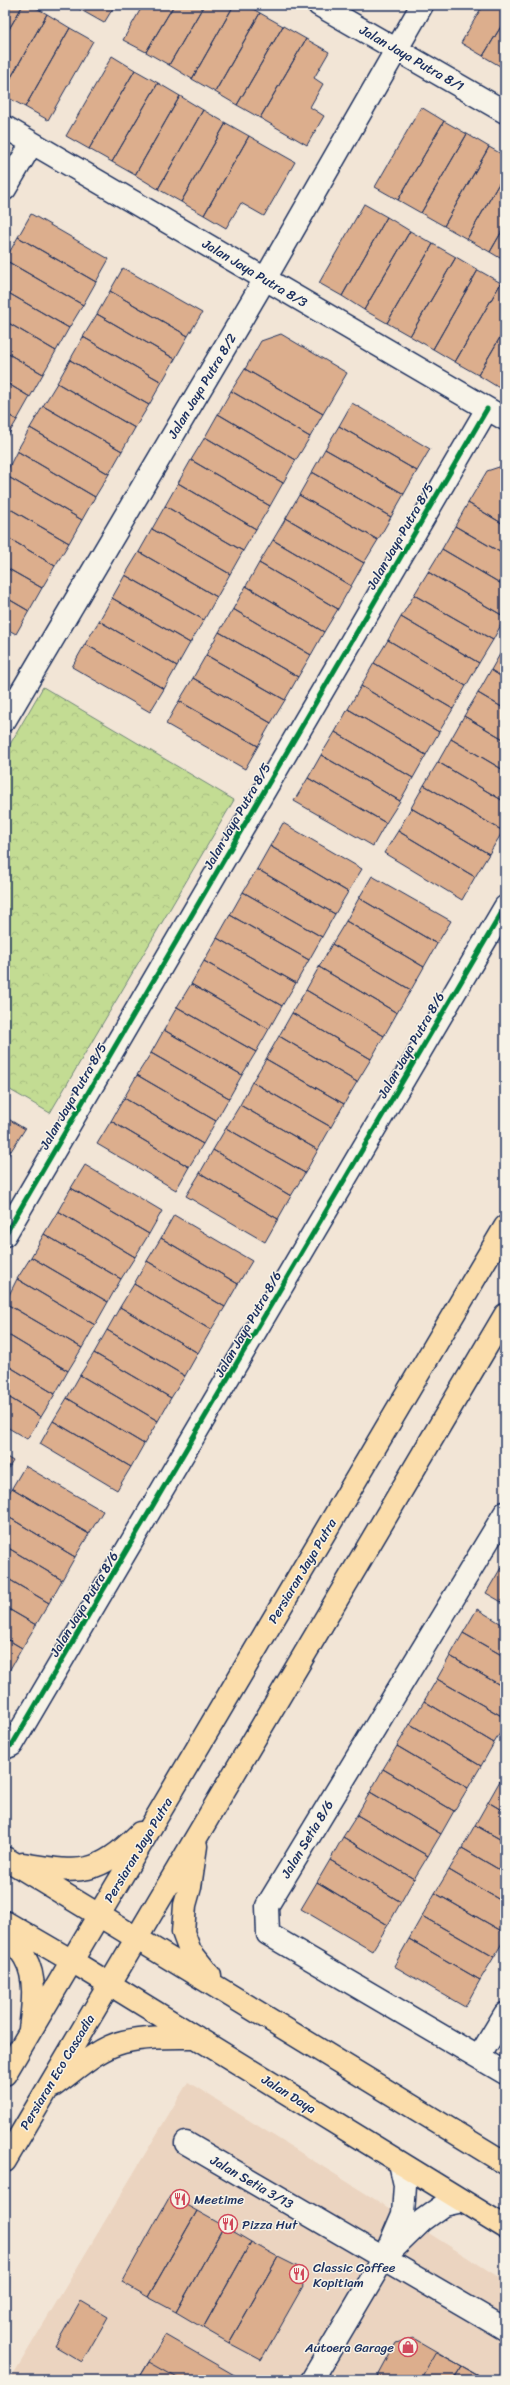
<svg xmlns="http://www.w3.org/2000/svg" width="510" height="2385" font-family="Sriracha,sans-serif">
  <style>
    .built { fill: #ebd4c0 }
    .park { fill: url(#park-crowns); stroke: #6f8678 }
    .building { fill: #dcae8d; stroke: #1b2f5e }
    .lines { fill: none; stroke-linecap: round; stroke-linejoin: round }
    .street-casing { stroke: #1b2f5e; stroke-width: 25 }
    .primary-casing { stroke: #1b2f5e; stroke-width: 25 }
    .street { stroke: #f7f3e8; stroke-width: 22 }
    .primary { stroke: #fbddab; stroke-width: 22 }
    .cycleway-casing { stroke: #f7f3e8; stroke-width: 8 }
    .cycleway { stroke: #00873e; stroke-width: 5 }
    .labels { text-anchor: middle; dominant-baseline: central; stroke-width: 3; stroke-linejoin: round; paint-order: stroke }
    .street-label { font-size: 13px; fill: #1b2f5e; stroke: #f7f3e8 }
    .poi-label { font-size: 13px; fill: #1b2f5e; stroke: #f7f3e8; text-anchor: start }
  </style>
  <defs>
    <pattern id="park-crowns" width="20" height="18" patternUnits="userSpaceOnUse"><rect width="20" height="18" fill="#c3dc93"/><path d="M2 6a3 3 0 1 1 6 0M12 15a3 3 0 1 1 6 0" fill="none" stroke="#a7bd81"/></pattern>
  </defs>
  <rect width="100%" height="100%" fill="#f2e5d6"/>
  <filter id="ink" filterUnits="userSpaceOnUse"><feTurbulence type="fractalNoise" baseFrequency=".025" numOctaves="2"/><feDisplacementMap in="SourceGraphic" scale="8" xChannelSelector="R" yChannelSelector="G"/><feConvolveMatrix kernelMatrix="1 2 1 2 8 2 1 2 1" color-interpolation-filters="sRGB"/></filter>
  <g filter="url(#ink)">
    <path class="built" d="M188,2082L505,2281V2380H10Z"/>
    <path class="park" d="M43,687L234,800L50,1113L5,1087V753Z"/>
    <path class="building" d="M5,5H23L5,36Z
      M23,5H31L47,14L5,88V36Z
      M73,5H84L81,10Z
      M84,5H115L104,23L81,10Z
      M143,5H174L146,52L123,40Z
      M174,5H204L169,65L146,52Z
      M204,5H234L192,79L169,65Z
      M234,5H246L260,13L215,92L192,79Z
      M483,5H505V20L483,56L461,43Z
      M260,13L283,26L237,105L215,92Z
      M47,14L70,28L25,107L5,96V88Z
      M505,20V69L483,56Z
      M283,26L306,39L260,118L237,105Z
      M70,28L93,41L48,120L25,107Z
      M306,39L329,52L314,78L323,84L310,107L324,116L307,145L260,118Z
      M112,56L135,70L89,149L66,136Z
      M135,70L158,83L112,162L89,149Z
      M158,83L180,96L135,175L112,162Z
      M180,96L203,110L158,189L135,175Z
      M421,107L444,121L398,200L375,187Z
      M203,110L226,123L181,202L158,189Z
      M444,121L467,134L421,213L398,200Z
      M226,123L249,136L204,215L181,202Z
      M467,134L489,147L444,226L421,213Z
      M249,136L295,162L264,216L241,203L226,228L204,215Z
      M489,147L505,156V173L467,239L444,226Z
      M505,173V226L490,252L467,239Z
      M364,204L387,217L342,296L319,283Z
      M31,214L109,259L96,282L18,237Z
      M387,217L410,231L364,310L342,296Z
      M505,226V261L490,252Z
      M410,231L433,244L387,323L364,310Z
      M18,237L96,282L83,305L5,260Z
      M433,244L456,257L410,336L387,323Z
      M456,257L478,270L433,349L410,336Z
      M5,260L83,305L69,328L5,291Z
      M123,268L202,313L188,336L110,291Z
      M478,270L501,283L455,362L433,349Z
      M501,283L505,285V329L478,375L455,362Z
      M5,291L69,328L56,351L5,321Z
      M110,291L188,336L175,359L97,314Z
      M97,314L175,359L162,382L83,337Z
      M5,321L56,351L43,374L5,352Z
      M505,329V382L501,389L478,375Z
      M281,334L347,373L323,414L245,369L261,341Z
      M83,337L162,382L149,405L70,360Z
      M5,352L43,374L30,397L5,382Z
      M70,360L149,405L135,428L57,383Z
      M245,369L323,414L310,437L231,391Z
      M5,382L30,397L17,420L5,413Z
      M57,383L135,428L122,451L43,406Z
      M231,391L310,437L296,460L218,414Z
      M352,403L430,449L417,471L339,426Z
      M43,406L122,451L109,474L30,428Z
      M5,413L17,420L5,440Z
      M218,414L296,460L283,483L205,437Z
      M339,426L417,471L404,494L325,449Z
      M30,428L109,474L95,497L17,451Z
      M205,437L283,483L270,506L191,460Z
      M325,449L404,494L391,517L312,472Z
      M17,451L95,497L82,520L5,475Z
      M191,460L270,506L256,529L178,483Z
      M505,465V525L468,503L487,471Z
      M312,472L391,517L378,540L299,495Z
      M5,475L82,520L69,543L5,506Z
      M178,483L256,529L243,551L165,506Z
      M299,495L378,540L364,563L286,518Z
      M468,503L505,525V555L455,526Z
      M5,506L69,543L55,566L5,536Z
      M165,506L243,551L230,574L152,529Z
      M286,518L364,563L351,586L273,540Z
      M455,526L505,555V586L442,549Z
      M152,529L230,574L217,597L139,552Z
      M5,536L55,566L42,588L5,567Z
      M273,540L351,586L338,609L259,563Z
      M442,549L505,586V617L428,572Z
      M139,552L217,597L204,620L125,575Z
      M259,563L338,609L324,632L246,586Z
      M5,567L42,588L29,611L5,597Z
      M428,572L505,617L493,640L414,595Z
      M125,575L204,620L190,643L112,598Z
      M246,586L324,632L311,655L233,609Z
      M414,595L493,640L479,663L401,617Z
      M5,597L29,611L16,634L5,628Z
      M112,598L190,643L177,666L99,621Z
      M233,609L311,655L298,677L219,632Z
      M401,617L479,663L466,686L388,640Z
      M99,621L177,666L164,689L85,644Z
      M219,632L298,677L285,700L206,655Z
      M388,640L466,686L453,709L374,663Z
      M85,644L164,689L150,712L72,667Z
      M504,647L505,648V679L491,670Z
      M206,655L285,700L271,723L193,678Z
      M374,663L453,709L439,732L361,686Z
      M491,670L505,679V709L478,693Z
      M193,678L271,723L258,746L179,701Z
      M361,686L439,732L426,755L348,709Z
      M478,693L505,709V740L464,716Z
      M179,701L258,746L245,769L166,724Z
      M348,709L426,755L413,778L335,732Z
      M464,716L505,740V771L451,739Z
      M335,732L413,778L400,801L321,755Z
      M451,739L505,771V802L438,762Z
      M321,755L400,801L386,823L308,778Z
      M438,762L505,802V827L503,831L424,785Z
      M308,778L386,823L373,846L294,801Z
      M424,785L503,831L489,854L411,808Z
      M411,808L489,854L475,877L398,831Z
      M283,823L362,869L348,892L270,846Z
      M398,831L475,877L462,900L384,853Z
      M270,846L348,892L335,914L257,869Z
      M257,869L335,914L322,937L243,892Z
      M372,876L451,921L437,944L359,898Z
      M243,892L322,937L309,960L230,915Z
      M359,898L437,944L424,967L346,921Z
      M230,915L309,960L296,983L217,938Z
      M346,921L424,967L411,990L332,944Z
      M217,938L296,983L282,1006L204,961Z
      M332,944L411,990L397,1013L319,967Z
      M204,961L282,1006L269,1029L191,984Z
      M319,967L397,1013L384,1036L306,990Z
      M191,984L269,1029L256,1052L177,1007Z
      M306,990L384,1036L371,1059L292,1013Z
      M177,1007L256,1052L242,1075L164,1030Z
      M292,1013L371,1059L357,1082L279,1036Z
      M164,1030L242,1075L229,1098L151,1053Z
      M279,1036L357,1082L344,1104L266,1059Z
      M151,1053L229,1098L216,1121L137,1075Z
      M266,1059L344,1104L331,1127L252,1082Z
      M137,1075L216,1121L203,1144L124,1098Z
      M252,1082L331,1127L318,1150L240,1105Z
      M124,1098L203,1144L189,1167L111,1121Z
      M240,1105L318,1150L305,1173L226,1128Z
      M5,1117L25,1129L11,1151L5,1148Z
      M111,1121L189,1167L176,1190L97,1144Z
      M226,1128L305,1173L291,1196L213,1150Z
      M5,1148L11,1151L5,1161Z
      M213,1150L291,1196L278,1219L200,1173Z
      M85,1165L162,1211L149,1234L71,1188Z
      M200,1173L278,1219L265,1242L186,1196Z
      M71,1188L149,1234L135,1257L58,1211Z
      M58,1211L135,1257L121,1279L44,1234Z
      M174,1215L252,1261L238,1284L161,1238Z
      M44,1234L121,1279L108,1302L31,1257Z
      M161,1238L238,1284L225,1307L147,1261Z
      M31,1257L108,1302L95,1325L17,1279Z
      M147,1261L225,1307L211,1330L134,1284Z
      M17,1279L95,1325L82,1348L5,1303Z
      M134,1284L211,1330L198,1353L120,1307Z
      M5,1303L82,1348L68,1371L5,1333Z
      M120,1307L198,1353L185,1376L107,1330Z
      M107,1330L185,1376L171,1398L94,1353Z
      M5,1333L68,1371L55,1394L5,1364Z
      M94,1353L171,1398L158,1421L80,1375Z
      M5,1364L55,1394L41,1417L5,1395Z
      M80,1375L158,1421L144,1444L67,1398Z
      M5,1395L41,1417L27,1439L5,1426Z
      M67,1398L144,1444L131,1467L53,1421Z
      M53,1421L131,1467L117,1490L40,1444Z
      M5,1456L13,1461L5,1474Z
      M25,1466L103,1511L89,1534L12,1488Z
      M12,1488L89,1534L75,1557L5,1515V1500Z
      M5,1515L75,1557L62,1580L5,1546Z
      M5,1546L62,1580L49,1603L5,1577Z
      M502,1566L505,1568V1604L486,1593Z
      M5,1577L49,1603L36,1625L5,1607Z
      M5,1607L36,1625L22,1648L5,1638Z
      M477,1609L505,1626V1657L463,1633Z
      M463,1633L505,1657V1688L450,1656Z
      M5,1638L22,1648L9,1671L5,1669Z
      M450,1656L505,1688V1718L437,1679Z
      M5,1669L9,1671L5,1677Z
      M437,1679L505,1718V1725L494,1743L424,1701Z
      M424,1701L494,1743L481,1766L410,1724Z
      M410,1724L481,1766L468,1788L397,1746Z
      M397,1746L468,1788L454,1811L383,1769Z
      M383,1769L454,1811L441,1834L370,1792Z
      M505,1772V1781L501,1779Z
      M501,1779L505,1781V1812L488,1802Z
      M370,1792L441,1834L428,1856L357,1815Z
      M488,1802L505,1812V1842L475,1825Z
      M357,1815L428,1856L414,1879L343,1837Z
      M475,1825L505,1842V1873L462,1848Z
      M343,1837L414,1879L401,1902L330,1860Z
      M462,1848L505,1873V1903L449,1870Z
      M330,1860L401,1902L388,1925L317,1882Z
      M449,1870L505,1903V1933L435,1893Z
      M317,1882L388,1925L372,1951L301,1909Z
      M435,1893L505,1933V1938L494,1957L422,1916Z
      M422,1916L494,1957L480,1980L409,1939Z
      M409,1939L480,1980L465,2007L394,1966Z
      M170,2196L197,2211L148,2297L122,2282Z
      M197,2211L224,2226L176,2312L148,2297Z
      M224,2226L251,2242L203,2328L176,2312Z
      M251,2242L278,2257L229,2343L203,2328Z
      M278,2257L298,2267L303,2286L261,2360L229,2343Z
      M81,2301L108,2317L82,2362L55,2346Z
      M165,2335L243,2380H138Z
      M413,2338L486,2380H376L396,2343Z
      M436,2352L462,2366L453,2380H420Z
      M149,2362L181,2380H138Z
      M462,2366L487,2380H453Z"/>
    <g class="lines">
      <defs>
        <path id="street" d="M319,5L505,112
          M5,127L505,419
          M5,189L32,143
          M5,720L265,279L422,5
          M5,1235L487,409
          M505,1513L267,1906L268,1934L505,2073
          M5,1748L12,1745L505,907
          M479,2057L505,2014
          M186,2143L505,2329
          M392,2250L423,2220L444,2205L462,2201
          M312,2380L384,2258L403,2214L405,2185L400,2163"/>
        <path id="primary" d="M196,1846L190,1887L185,1905L183,1932L190,1951L210,1976
          M5,1858L505,2163
          M23,1864C80,1873 96,1877 140,1833
          M5,1922L72,1961L505,2227
          M5,1933C11,1941 20,1949 25,1958C37,1978 33,2006 30,2029
          M5,2074L505,1227
          M53,2086C74,2071 98,2048 123,2042C147,2036 172,2037 196,2037
          M5,2161L505,1315"/>
      </defs>
      <use href="#street" class="street-casing"/>
      <use href="#primary" class="primary-casing"/>
      <use href="#street" class="street"/>
      <use href="#primary" class="primary"/>
      <defs>
        <path id="cycleway" d="M5,1235L487,409
          M5,1748L12,1745L505,907"/>
      </defs>
      <use href="#cycleway" class="cycleway-casing"/>
      <use href="#cycleway" class="cycleway"/>
    </g>
  </g>
  <defs>
    <symbol id="restaurant-ring" viewBox="-11 -11 22 22"><circle r="9.5" fill="#f7f3e8" stroke="#d1495b" stroke-width="1.5"/><path d="M-5-6h1v4h1v-4h1v4h1v-4h1v5L-1.5 .5V6h-2V.5L-5-1ZM5-6V6H3V1.5H1.5Q1.5-4 5-6Z" fill="#d1495b"/></symbol>
    <symbol id="shop-ring" viewBox="-11 -11 22 22"><circle r="9.5" fill="#f7f3e8" stroke="#d1495b" stroke-width="1.5"/><path d="M-5-2.5h2.3a2.7 3.5 0 0 1 5.4 0H5L5.5 6h-11ZM-1.5-2.5h3a1.5 2.3 0 0 0-3 0Z" fill="#d1495b"/></symbol>
  </defs>
  <g fill-rule="evenodd">
    <use href="#restaurant-ring" x="169" y="2188" width="22" height="22"/>
    <use href="#restaurant-ring" x="217" y="2213" width="22" height="22"/>
    <use href="#restaurant-ring" x="288" y="2263" width="22" height="22"/>
    <use href="#shop-ring" x="397" y="2336" width="22" height="22"/>
  </g>
  <g class="labels">
    <g class="street-label">
      <text transform="translate(412 58) rotate(30)">Jalan Jaya Putra 8/1</text>
      <text transform="translate(255 273) rotate(31)">Jalan Jaya Putra 8/3</text>
      <text transform="translate(202 386) rotate(-59)">Jalan Jaya Putra 8/2</text>
      <text transform="translate(400 536) rotate(-60)">Jalan Jaya Putra 8/5</text>
      <text transform="translate(237 816) rotate(-60)">Jalan Jaya Putra 8/5</text>
      <text transform="translate(411 1045) rotate(-60)">Jalan Jaya Putra 8/6</text>
      <text transform="translate(73 1096) rotate(-60)">Jalan Jaya Putra 8/5</text>
      <text transform="translate(248 1324) rotate(-60)">Jalan Jaya Putra 8/6</text>
      <text transform="translate(302 1571) rotate(-59)">Persiaran Jaya Putra</text>
      <text transform="translate(84 1604) rotate(-59)">Jalan Jaya Putra 8/6</text>
      <text transform="translate(307 1839) rotate(-59)">Jalan Setia 8/6</text>
      <text transform="translate(138 1850) rotate(-59)">Persiaran Jaya Putra</text>
      <text transform="translate(57 2072) rotate(-59)">Persiaran Eco Cascadia</text>
      <text transform="translate(289 2094) rotate(32)">Jalan Daya</text>
      <text transform="translate(252 2182) rotate(30)">Jalan Setia 3/13</text>
    </g>
    <g class="poi-label">
      <text x="194" y="2199">Meetime</text>
      <text x="242" y="2224">Pizza Hut</text>
      <text x="313" y="2267">Classic Coffee<tspan x="313" dy="15">Kopitiam</tspan></text>
      <text x="394" y="2347" text-anchor="end">Autoera Garage</text>
    </g>
  </g>
  <rect width="510" height="2385" fill="none" stroke="#f7f3e8" stroke-width="20"/>
  <rect x="10" y="10" width="490" height="2365" fill="none" stroke="#1b2f5e" stroke-width="1.5" filter="url(#ink)"/>
</svg>
